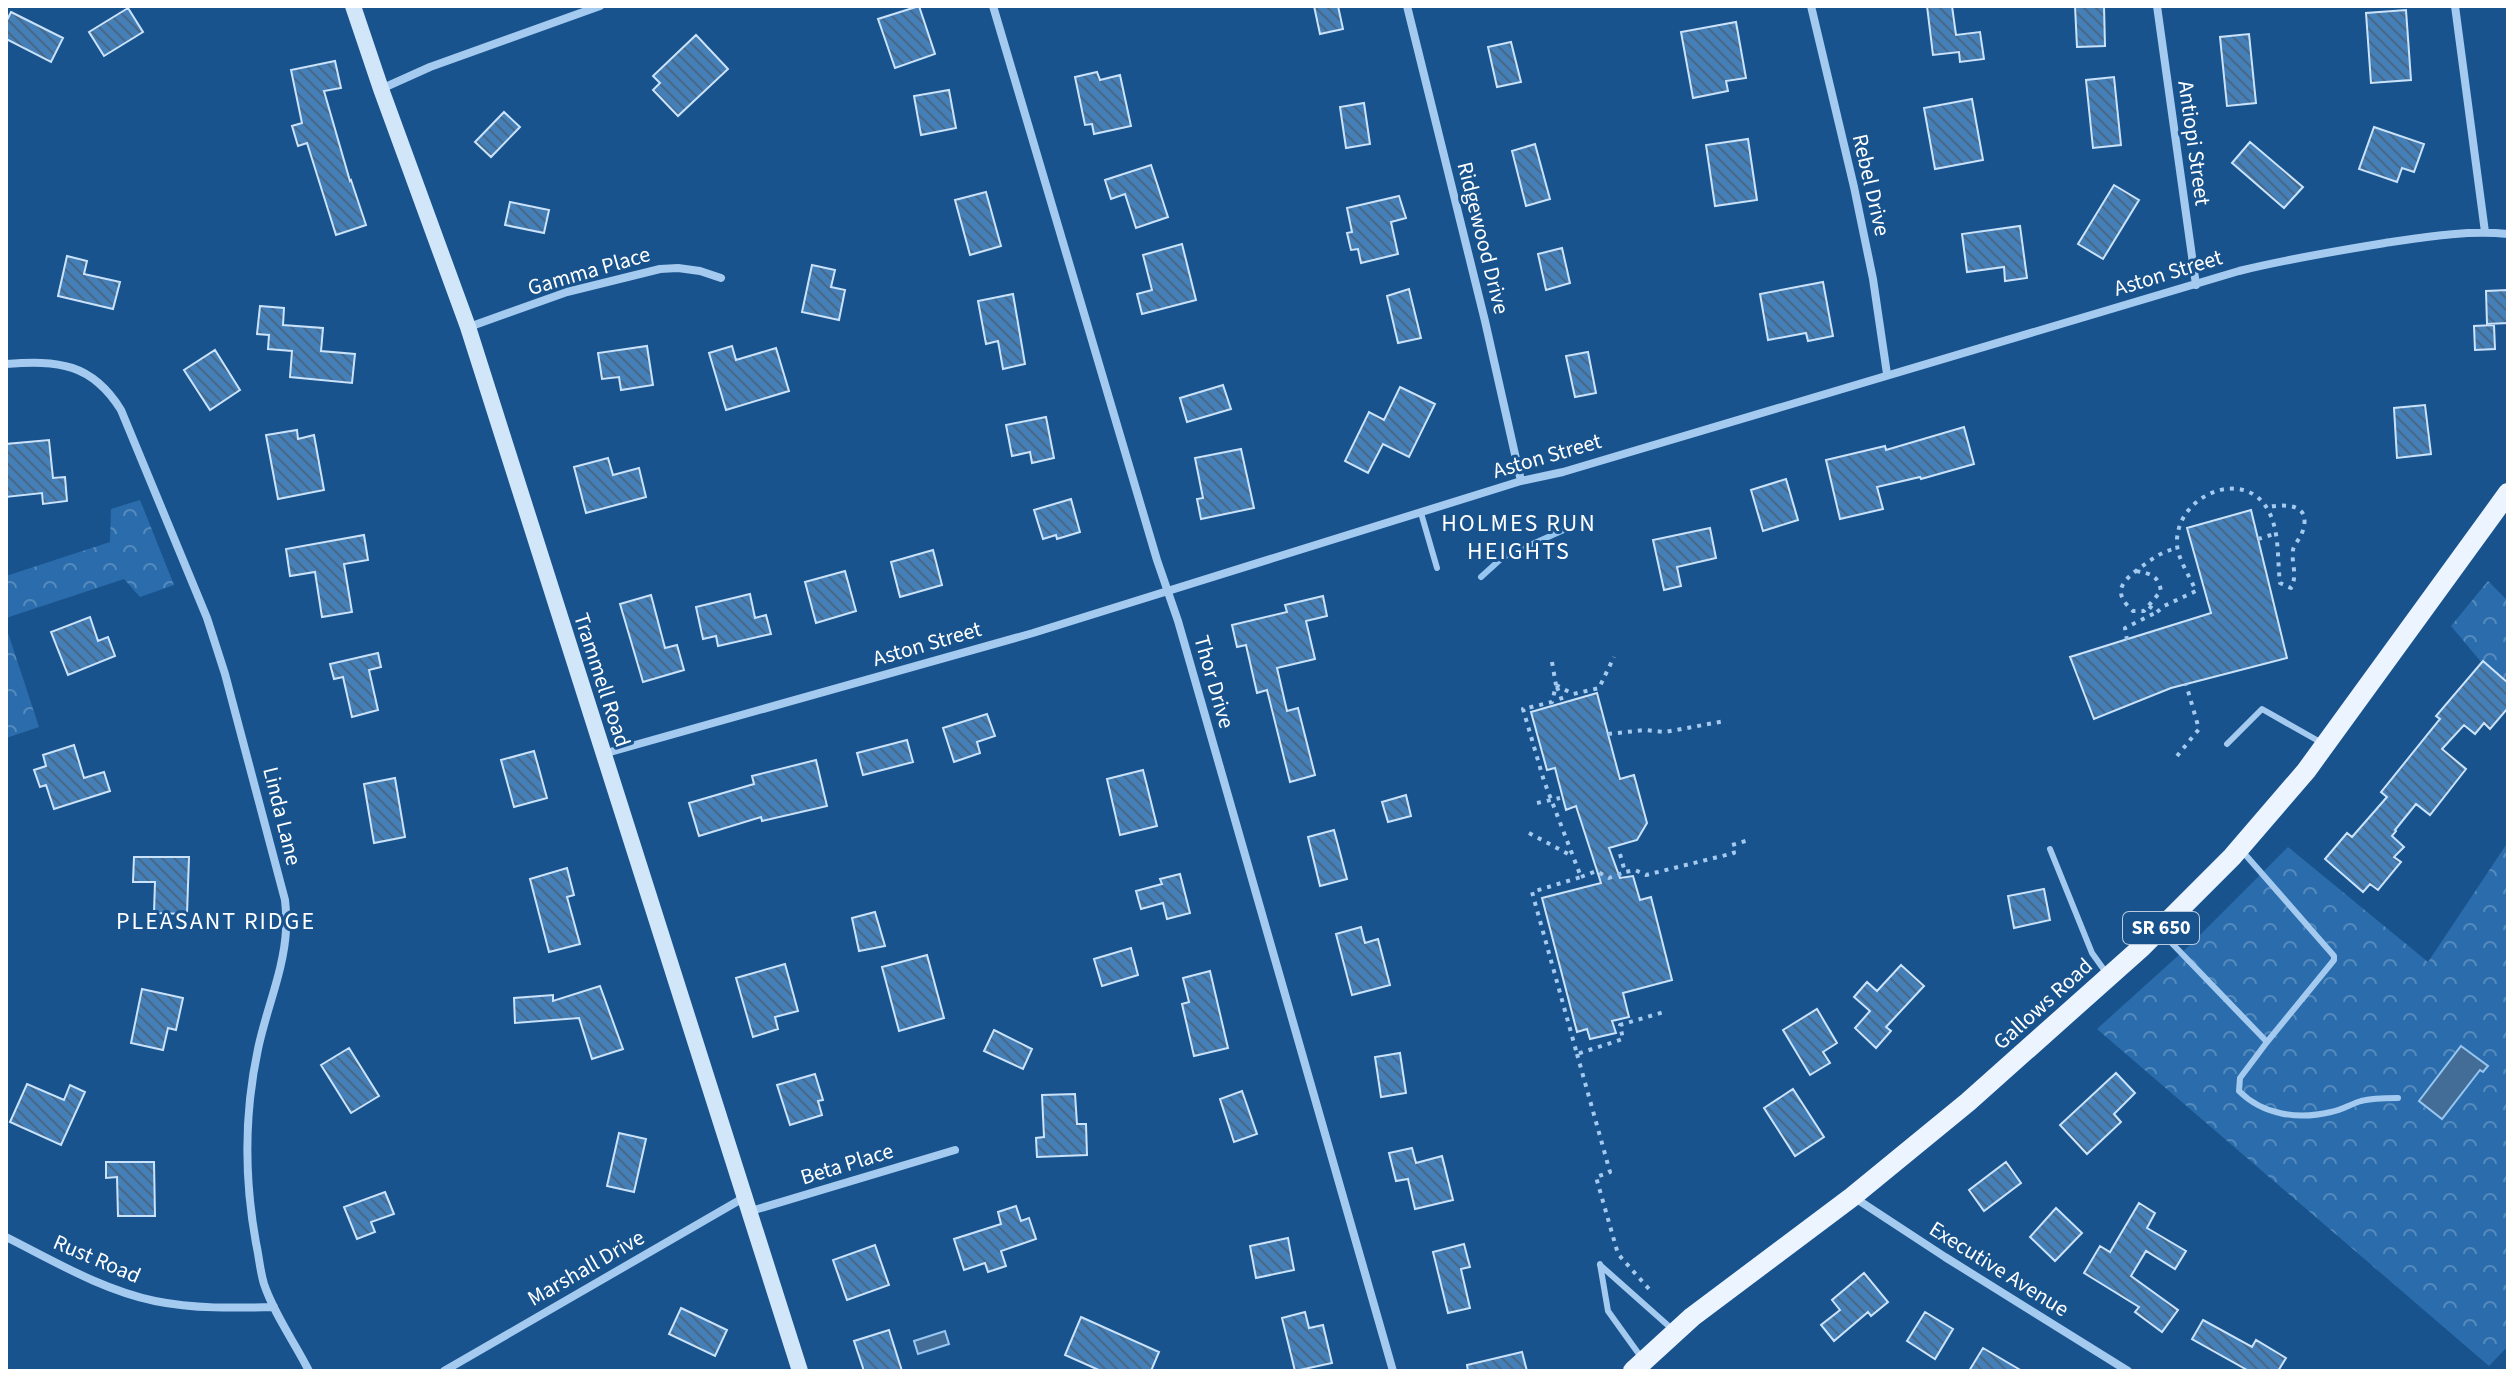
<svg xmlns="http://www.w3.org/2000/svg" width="2514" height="1377" font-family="'Source Sans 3',sans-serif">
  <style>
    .forest { fill: url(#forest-crowns) }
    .water { fill: #436d97; stroke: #97c6f1; stroke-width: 2 }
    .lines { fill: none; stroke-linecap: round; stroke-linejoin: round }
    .stream { stroke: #97c6f1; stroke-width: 6 }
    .building { fill: url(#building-back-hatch); stroke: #cae3fa; stroke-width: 2 }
    .path { stroke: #a4caef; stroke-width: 4; stroke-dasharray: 4 6; stroke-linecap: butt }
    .lane { stroke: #a4caef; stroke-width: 6 }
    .street { stroke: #a4caef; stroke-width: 8 }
    .secondary { stroke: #d2e6fa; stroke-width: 16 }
    .primary { stroke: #ecf4ff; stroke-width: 20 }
    .labels { text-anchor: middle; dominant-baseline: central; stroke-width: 6; stroke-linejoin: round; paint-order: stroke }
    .shield { fill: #18538d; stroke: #bacbdd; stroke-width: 2 }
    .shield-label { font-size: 20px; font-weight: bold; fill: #fff }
    .street-label { font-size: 22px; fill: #fff; stroke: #18538d }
    .neighbourhood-label { font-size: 24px; letter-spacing: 2px; fill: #fff; stroke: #18538d }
  </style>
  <defs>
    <pattern id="forest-crowns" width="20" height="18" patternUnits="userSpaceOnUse" patternTransform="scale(2)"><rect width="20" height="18" fill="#2b6dac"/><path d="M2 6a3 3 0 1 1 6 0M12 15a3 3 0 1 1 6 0" fill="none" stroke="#558abd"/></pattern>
    <pattern id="building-back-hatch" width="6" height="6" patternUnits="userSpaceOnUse" patternTransform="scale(2)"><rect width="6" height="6" fill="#457fb8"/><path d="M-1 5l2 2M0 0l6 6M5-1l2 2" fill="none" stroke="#486887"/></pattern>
  </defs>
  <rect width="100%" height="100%" fill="#18538d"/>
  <path class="forest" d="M140,500L174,585L140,597L124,579L6,618V576L110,542L111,509Z
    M2488,581L2508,601V694L2451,626Z
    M6,627L39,727L6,738Z
    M2508,842V1346L2489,1366L2097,1029L2190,945L2288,847L2428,962Z"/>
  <path class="water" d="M2461,1046L2488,1066L2483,1072L2480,1070L2442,1119L2419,1101Z
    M945,1331L949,1344L918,1354L914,1341Z"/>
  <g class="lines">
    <path class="stream" d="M1481,577L1503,557L1566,529"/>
  </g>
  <path class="building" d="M919,6L935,54L895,68L878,19Z
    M1314,6H1338L1343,29L1320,34Z
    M1927,6H1952L1956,35L1980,32L1984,59L1960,62L1959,52L1933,55Z
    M2075,6H2104L2105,46L2077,47Z
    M128,8L143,32L104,56L89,32Z
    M2406,10L2411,80L2371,83L2366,13Z
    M11,12L63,38L51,62L6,39V22Z
    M1736,22L1746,78L1726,81L1728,91L1693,98L1681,32Z
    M2249,34L2256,103L2227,106L2220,37Z
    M696,35L728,69L678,116L653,90L660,83L653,76Z
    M1511,42L1521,82L1497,87L1488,47Z
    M335,61L341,88L324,91L350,181L351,180L366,225L336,235L307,143L298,146L292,126L302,123L291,70Z
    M1097,72L1100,80L1120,75L1131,126L1094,134L1092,124L1085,125L1075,77Z
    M2114,77L2121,145L2093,148L2086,80Z
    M949,90L956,128L921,135L914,96Z
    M1972,99L1983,160L1935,169L1924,108Z
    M1364,103L1370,144L1346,148L1340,107Z
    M504,112L520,127L491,157L475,142Z
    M2374,127L2424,144L2414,172L2402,168L2397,182L2359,169Z
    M1748,139L1757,200L1715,206L1706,145Z
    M2250,142L2303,187L2284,208L2232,163Z
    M1535,144L1550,199L1526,206L1512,151Z
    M1151,165L1168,217L1136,228L1125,194L1111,199L1105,180Z
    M2114,185L2139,200L2103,259L2078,244Z
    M986,192L1001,246L970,255L955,200Z
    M1399,196L1406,218L1391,222L1398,254L1361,263L1358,249L1351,250L1347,233L1352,232L1347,208Z
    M510,202L549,210L544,233L505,225Z
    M2020,226L2027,278L2005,281L2004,267L1967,272L1962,234Z
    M1182,244L1196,300L1142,314L1137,294L1152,290L1143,255Z
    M1562,248L1570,283L1546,290L1538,254Z
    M67,256L87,261L84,274L120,282L113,309L58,296Z
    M812,265L835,270L831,287L845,290L839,320L802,312Z
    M1823,282L1833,336L1808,341L1806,333L1768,340L1760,294Z
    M1409,289L1421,338L1398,343L1387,296Z
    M2508,290V323L2487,324L2486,291Z
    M1013,294L1025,364L1003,369L998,341L986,344L978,301Z
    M260,306L284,308L283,325L323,328L321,351L355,354L352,383L290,377L292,351L268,349L269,335L257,334Z
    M2494,325L2495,349L2475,350L2474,326Z
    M647,346L653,385L621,390L619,377L602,379L598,353Z
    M732,346L736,360L776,348L789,391L726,410L709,353Z
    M215,350L240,390L210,410L184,370Z
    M1588,352L1596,393L1575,397L1566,356Z
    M1223,385L1231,409L1187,422L1180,398Z
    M1400,387L1435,404L1409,457L1383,444L1368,473L1345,461L1369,412L1384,420Z
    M2425,405L2431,454L2397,458L2394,408Z
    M1046,417L1054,458L1032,463L1030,452L1012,456L1006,425Z
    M1964,427L1974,464L1921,479L1920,477L1877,487L1883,509L1840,519L1826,460L1885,446L1886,450Z
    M297,430L298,439L314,435L324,490L278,499L266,435Z
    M49,440L53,478L65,477L67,501L43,504L42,493L6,497V444Z
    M1241,449L1254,508L1201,519L1197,499L1203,498L1195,458Z
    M608,458L613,475L639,468L646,497L586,513L574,467Z
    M1786,479L1798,520L1763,531L1751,490Z
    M1071,499L1080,532L1057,539L1056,535L1043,539L1034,510Z
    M2251,510L2287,658L2171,688L2094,719L2070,657L2211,613L2187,528Z
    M1710,528L1716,558L1677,567L1681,586L1664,590L1653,540Z
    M364,535L368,560L344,564L352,612L322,617L315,572L290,576L286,549Z
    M933,550L942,585L900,597L891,562Z
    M845,571L856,611L816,623L805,582Z
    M750,594L755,618L766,615L771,634L718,646L716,636L703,639L696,607Z
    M651,595L665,648L677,645L684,670L643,682L620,604Z
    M1323,596L1327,616L1306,621L1315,659L1277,668L1287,711L1298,708L1315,775L1290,782L1267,690L1257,693L1246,645L1237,647L1232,625L1287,612L1285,605Z
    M90,617L98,641L108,637L115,656L68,675L51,632Z
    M378,653L381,667L369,670L378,710L352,717L343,677L334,679L330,664Z
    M2483,661L2508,683V708L2490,729L2484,723L2475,734L2464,725L2442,749L2466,769L2430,815L2416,804L2395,830L2396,831L2392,836L2404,847L2394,857L2401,862L2378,890L2370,884L2363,892L2325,859L2347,833L2352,837L2387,797L2381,792L2440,719L2436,716Z
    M1597,693L1620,779L1634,775L1647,823L1637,840L1609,848L1620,878L1633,876L1640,900L1651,897L1672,980L1623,993L1629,1017L1612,1021L1616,1033L1590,1039L1587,1029L1577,1032L1542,898L1601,883L1576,806L1566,810L1555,768L1547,770L1531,712Z
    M987,714L995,736L977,742L980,753L954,762L943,728Z
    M907,740L913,762L863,775L857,753Z
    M74,745L84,778L104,772L110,791L54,809L46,785L40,787L34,770L46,766L43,755Z
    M534,751L547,798L514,807L501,760Z
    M816,760L827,806L762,821L761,817L699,836L689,803L754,784L752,776Z
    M1143,770L1157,826L1120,835L1107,779Z
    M395,778L405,837L374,843L364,784Z
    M1406,795L1411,816L1388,822L1382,802Z
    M1334,830L1347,879L1320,886L1308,837Z
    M134,857H189L187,914L154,913L155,882H133Z
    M567,868L574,895L567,897L580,944L549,952L530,879Z
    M1180,874L1190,913L1167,919L1163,903L1141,909L1136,891L1162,884L1160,879Z
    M2044,889L2050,920L2014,928L2008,896Z
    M875,912L885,946L859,951L852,918Z
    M1361,927L1365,943L1378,939L1390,985L1352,995L1336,934Z
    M1131,948L1138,975L1102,986L1094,959Z
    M927,955L944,1018L899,1031L882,967Z
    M785,964L798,1011L775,1017L778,1029L753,1037L736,978Z
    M1901,965L1924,986L1886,1027L1891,1031L1876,1048L1855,1028L1870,1011L1854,997L1867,982L1877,991Z
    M1210,971L1228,1048L1194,1056L1182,1004L1189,1002L1183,978Z
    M600,986L623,1049L592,1059L579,1018L515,1023L514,998L553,995V1001Z
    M142,989L183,998L176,1030L168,1028L163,1050L131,1043Z
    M1817,1009L1837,1043L1823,1052L1830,1063L1810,1075L1783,1030Z
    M994,1030L1032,1049L1023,1069L984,1051Z
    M349,1048L379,1096L351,1113L321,1065Z
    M1400,1053L1406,1093L1381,1097L1375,1057Z
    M2116,1073L2135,1093L2114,1114L2121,1122L2087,1154L2060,1125Z
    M815,1074L823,1100L818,1101L822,1115L790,1125L777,1085Z
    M27,1084L64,1100L70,1085L85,1092L61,1145L10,1122Z
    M1793,1089L1824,1137L1795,1156L1764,1108Z
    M1242,1091L1257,1134L1234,1142L1220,1099Z
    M1075,1094L1077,1124H1086L1087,1155L1037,1157L1036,1138L1044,1137L1042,1095Z
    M619,1133L646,1139L634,1192L607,1186Z
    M1412,1148L1416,1163L1442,1156L1453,1200L1415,1209L1408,1179L1396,1181L1389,1153Z
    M106,1162H154L155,1216H118L117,1177L106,1178Z
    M2006,1162L2021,1183L1984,1211L1969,1190Z
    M385,1192L394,1214L371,1222L375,1232L357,1239L344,1207Z
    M2139,1203L2155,1213L2147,1228L2186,1251L2175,1269L2146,1251L2131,1276L2178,1310L2162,1332L2135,1312L2139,1307L2084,1273L2100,1246L2110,1252Z
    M1016,1206L1021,1221L1029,1218L1036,1239L1001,1251L1006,1266L988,1272L985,1263L964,1270L954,1239L1001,1224L998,1212Z
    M2056,1208L2082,1233L2055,1261L2030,1237Z
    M1288,1238L1294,1270L1256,1278L1250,1246Z
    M1464,1244L1470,1267L1461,1269L1470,1308L1448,1313L1433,1252Z
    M875,1245L889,1285L847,1300L833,1260Z
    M1864,1273L1888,1302L1871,1316L1868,1312L1834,1341L1821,1325L1840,1310L1832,1300Z
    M681,1308L727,1330L715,1356L669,1334Z
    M1305,1312L1309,1328L1323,1325L1332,1363L1295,1371L1282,1318Z
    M1925,1312L1953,1329L1935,1359L1907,1341Z
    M1081,1317L1159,1352L1151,1371H1101L1065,1355Z
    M2203,1320L2252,1347L2256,1340L2286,1358L2278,1371H2249L2192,1339Z
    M889,1330L902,1371H864L854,1341Z
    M1983,1348L2022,1371H1969Z
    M1522,1352L1527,1371H1468L1467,1365Z"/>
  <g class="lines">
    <path class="path" d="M2258,539L2277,533
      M2136,571C2151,574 2158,575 2161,591L2144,611H2133C2114,594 2119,584 2137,570C2151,560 2160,552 2177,548
      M2149,606L2157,612L2164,606L2196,591C2190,577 2178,559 2177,545C2174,496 2244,466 2268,510C2280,532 2277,558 2280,583L2291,588C2298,575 2291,563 2293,550C2294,544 2300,539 2302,533C2313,503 2286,504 2267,507
      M2127,640L2125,628L2157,612
      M1552,662L1556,685L1552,702L1523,709L1544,781L1581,877L1532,892L1577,1054L1623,1039L1620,1025L1664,1012
      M1556,685L1573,694L1599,688L1614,657
      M1557,687L1563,703
      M1608,734L1645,730L1665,732L1725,721
      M2177,756L2199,729L2186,684
      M1537,803L1560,798
      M1529,833L1570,855
      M1620,854L1625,872L1635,870L1646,875L1734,853L1732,845L1749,840
      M1581,877L1596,871L1609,878L1625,872
      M1577,1054L1610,1172L1596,1177L1618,1254L1649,1289"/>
    <path class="lane" d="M1421,513L1437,568
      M2227,744L2262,709L2322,743
      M2050,849L2092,953L2107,974
      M2161,932L2267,1042L2334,960V956L2243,852
      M2267,1042L2240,1078L2239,1091C2263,1115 2298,1120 2331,1112C2342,1110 2351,1104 2361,1101C2372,1098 2386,1098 2398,1098
      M1600,1264L1608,1311L1641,1357
      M1600,1265L1672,1329"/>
    <path class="street" d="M993,6L1157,560L1178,621L1393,1371
      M1407,6L1485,321L1521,481
      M1811,6L1854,187L1873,279L1887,374
      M2157,6L2196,285
      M2455,6L2485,232
      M381,89L430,67L600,6
      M469,327L567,292L660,269L678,268L700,271L721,278
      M6,364C58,360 92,363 121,410L207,618L225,674L285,900C286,910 287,920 286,930C284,970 266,1010 258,1049C244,1114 244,1177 256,1243C259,1256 260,1271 264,1284C274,1314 295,1343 309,1371
      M603,754L1033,633L1521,481L1563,472L2239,271C2287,259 2336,251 2385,243C2426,237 2466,230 2508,234
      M1855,1198L1945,1257L2128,1371
      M751,1211L955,1150
      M6,1237C54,1261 102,1290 155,1301C194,1309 234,1308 274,1307
      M444,1371L745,1197"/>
    <path class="secondary" d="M353,6L381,89L468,327L800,1371"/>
    <path class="primary" d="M1633,1371L1692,1317L1852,1197L1968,1102L2142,947L2232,857L2306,771L2508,493"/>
  </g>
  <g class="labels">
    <rect class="shield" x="2123" y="912" width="76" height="32" rx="6"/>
    <g class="shield-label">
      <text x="2161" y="928">SR 650</text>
    </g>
    <g class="street-label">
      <text transform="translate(2194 143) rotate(82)">Antiopi Street</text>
      <text transform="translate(1871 185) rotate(77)">Rebel Drive</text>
      <text transform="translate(1483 238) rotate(76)">Ridgewood Drive</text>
      <text transform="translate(589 271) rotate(-16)">Gamma Place</text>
      <text transform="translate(2168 273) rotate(-17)">Aston Street</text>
      <text transform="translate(1547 456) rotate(-16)">Aston Street</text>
      <text transform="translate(927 644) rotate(-16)">Aston Street</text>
      <text transform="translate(602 680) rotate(72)">Trammell Road</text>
      <text transform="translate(1214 682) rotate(74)">Thor Drive</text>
      <text transform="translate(282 816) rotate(76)">Linda Lane</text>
      <text transform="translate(2043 1004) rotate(-42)">Gallows Road</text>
      <text transform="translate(847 1164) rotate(-17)">Beta Place</text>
      <text transform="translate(97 1259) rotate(23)">Rust Road</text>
      <text transform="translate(586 1268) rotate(-30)">Marshall Drive</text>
      <text transform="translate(1999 1269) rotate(32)">Executive Avenue</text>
    </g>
    <g class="neighbourhood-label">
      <text x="1519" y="523">HOLMES RUN<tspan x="1519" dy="28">HEIGHTS</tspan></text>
      <text x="216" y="921">PLEASANT RIDGE</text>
    </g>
  </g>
  <rect width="2514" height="1377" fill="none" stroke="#ffffff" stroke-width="16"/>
</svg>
